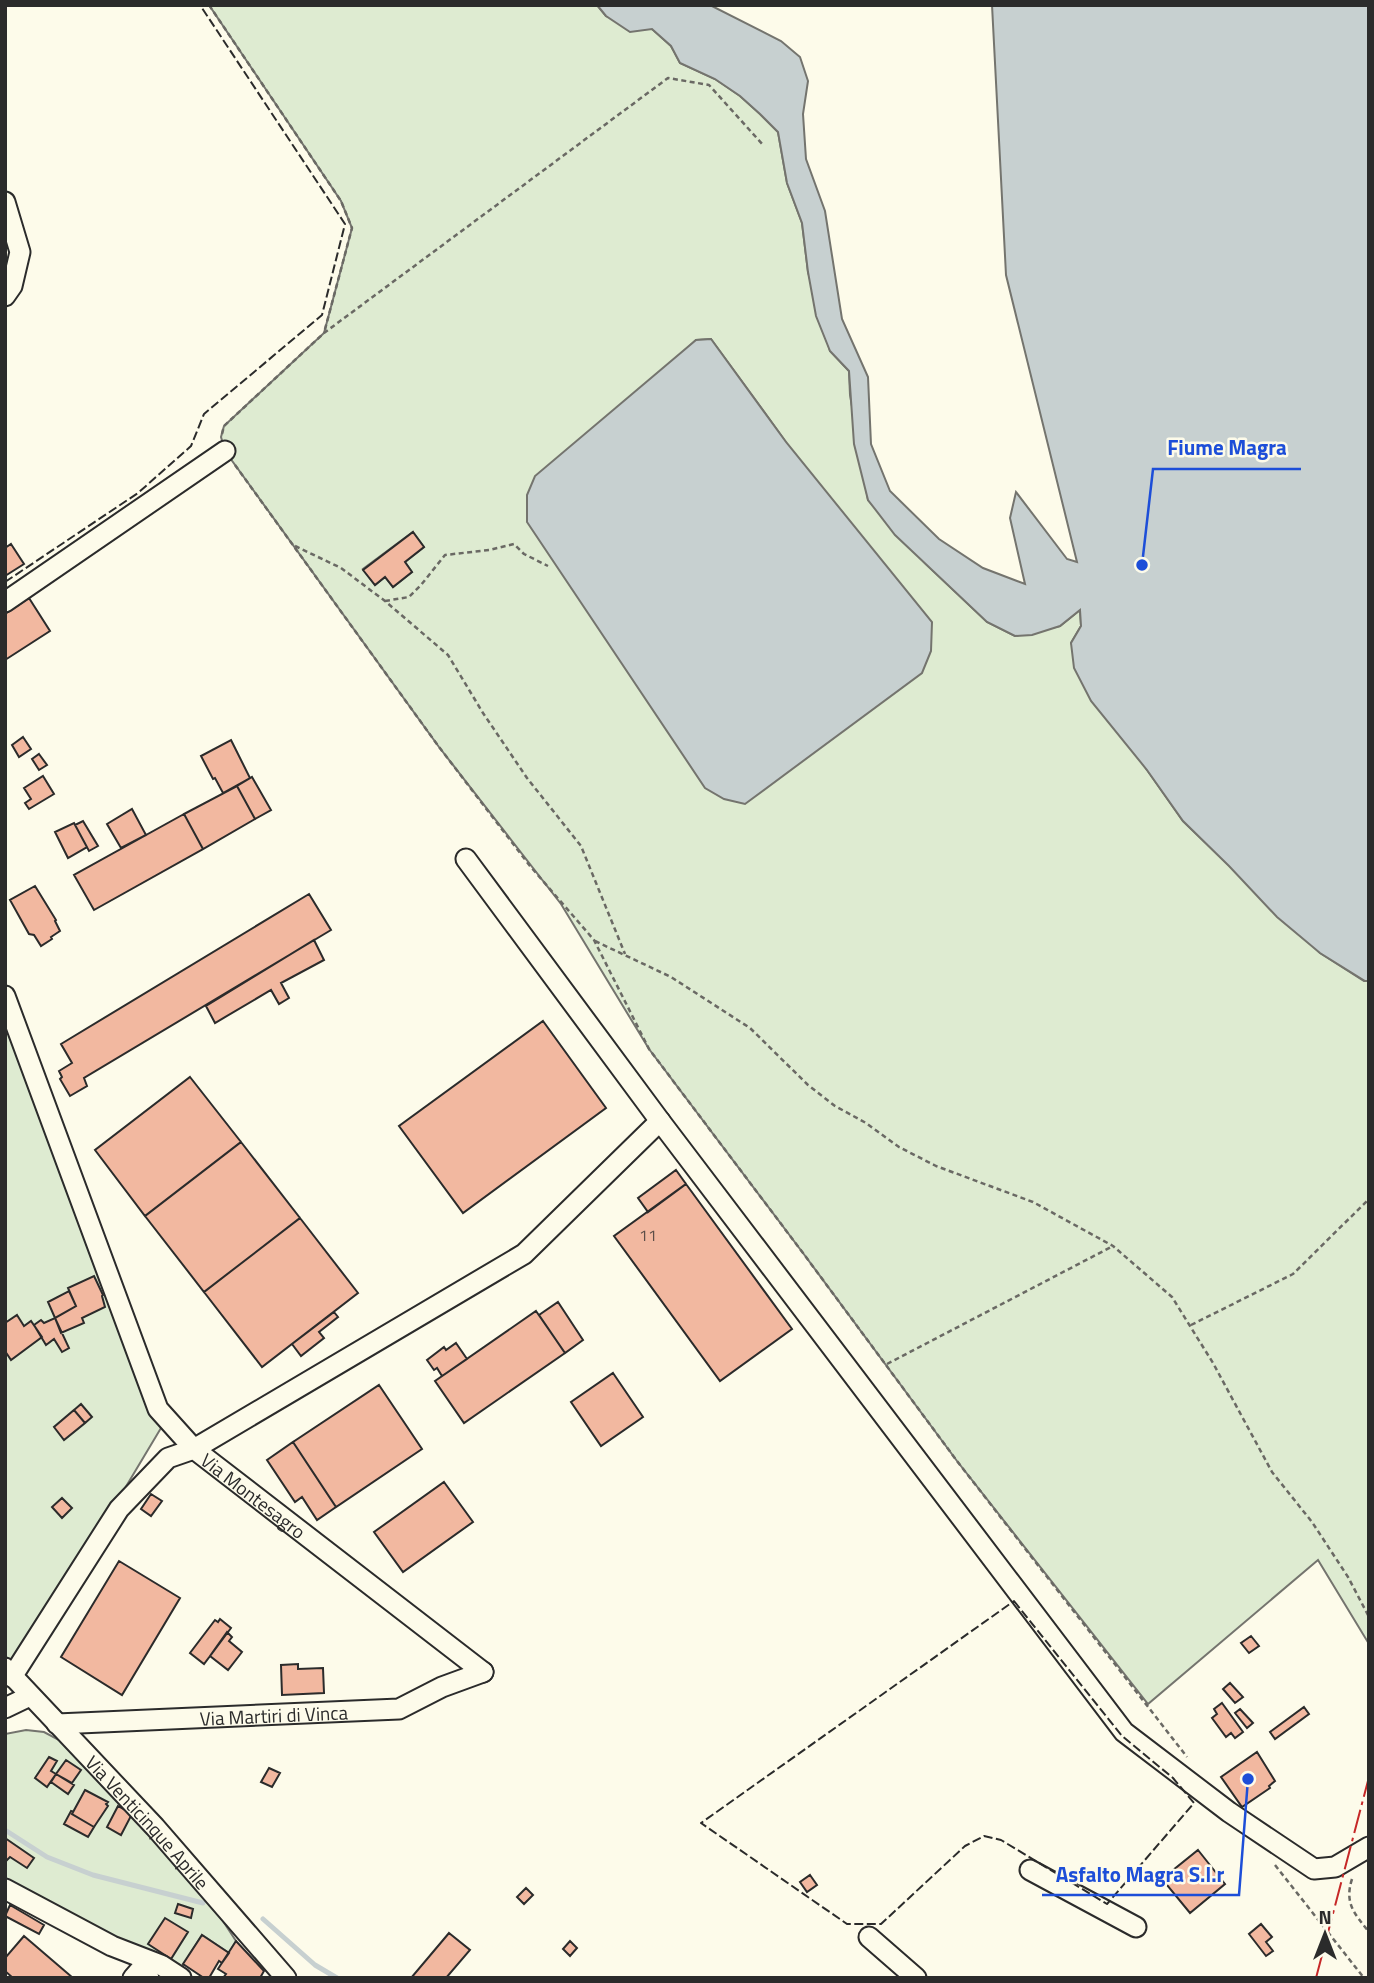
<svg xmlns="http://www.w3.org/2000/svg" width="1374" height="1983" font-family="'Titillium Web',sans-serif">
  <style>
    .green { fill: #deebd1; stroke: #74746e; stroke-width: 2; fill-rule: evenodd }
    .water { fill: #c7d0d0; stroke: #74746e; stroke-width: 2 }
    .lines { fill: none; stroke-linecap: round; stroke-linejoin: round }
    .stream { stroke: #c7d0d0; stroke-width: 5 }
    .building { fill: #f2b8a0; stroke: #2b2b2b; stroke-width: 2 }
    .minor-casing { stroke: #2b2b2b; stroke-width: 23 }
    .path { stroke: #6a6964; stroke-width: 2.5; stroke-dasharray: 5 3.5; stroke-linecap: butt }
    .minor { stroke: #fdfbea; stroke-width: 19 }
    .fence { stroke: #2b2b2b; stroke-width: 2; stroke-dasharray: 9 3.5; stroke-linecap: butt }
    .power { stroke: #c62828; stroke-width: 2; stroke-dasharray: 24 5 3.5 5; stroke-linecap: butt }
    .labels { text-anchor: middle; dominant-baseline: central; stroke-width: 5; stroke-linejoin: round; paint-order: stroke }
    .number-label { font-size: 16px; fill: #5d4e48 }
    .street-label { font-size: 19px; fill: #2b2b2b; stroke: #fdfbea }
    .leader { fill: none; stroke: #1d4ed8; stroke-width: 2.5 }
    .callout-dot { fill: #1d4ed8; stroke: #fdfbea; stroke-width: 2.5 }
    .callout-label { font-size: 21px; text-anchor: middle; font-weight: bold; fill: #1d4ed8; stroke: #fdfbea; stroke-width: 5; stroke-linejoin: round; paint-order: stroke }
  </style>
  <rect width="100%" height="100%" fill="#fdfbea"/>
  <path class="green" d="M209,5H597L606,16L652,29L671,46L680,63L715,79L740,96L760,114L778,132L787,183L802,223L808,272L830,351L849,371L850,395L868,500L926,564L987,622L1015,636L1060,626L1080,610L1081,626L1071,643L1147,770L1183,821L1320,953L1364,981H1369V1644L1318,1560L1148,1704L957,1461L803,1253L649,1049L561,904L439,747L225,451L221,437L224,426L324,333L352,228L341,201ZM711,339L786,442L680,355L696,340ZM413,532L424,547L405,562L412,572L393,587L385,577L375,585L363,569Z
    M5,1005L170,1413L12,1677L5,1667Z
    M26,1730L44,1732L61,1741L202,1889L236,1941L229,1953L202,1935L181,1969L113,1942L5,1884V1734Z"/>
  <path class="water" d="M597,5H710L781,41L800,57L808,81L803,114L806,159L825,211L842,319L868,377L871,444L890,491L939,539L983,568L1025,584L1010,518L1016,492L1067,559L1077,562L1006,275L992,5H1369V981H1365L1320,953L1277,917L1229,866L1183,821L1147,770L1091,701L1074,668L1071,643L1081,626L1080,610L1060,626L1032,635L1015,636L987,622L895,535L868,500L854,444L849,371L830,351L816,316L808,272L802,223L787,183L778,132L760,114L740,96L715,79L680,63L671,46L652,29L630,32L606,16Z
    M711,339L786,442L932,622L931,651L922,673L745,804L724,799L705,788L527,522V495L535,476L696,340Z"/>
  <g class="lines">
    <path class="stream" d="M5,1830L47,1857L93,1875L203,1903
      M263,1919L315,1965L337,1978"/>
  </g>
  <path class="building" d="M413,532L424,547L405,562L412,572L393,587L385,577L375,585L363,570Z
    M11,544L24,564L5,576V548Z
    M29,598L50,631L5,660V614Z
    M23,737L31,749L19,757L12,745Z
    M231,740L250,778L223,793L215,778L213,779L201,756Z
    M39,754L47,765L39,770L32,759Z
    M43,776L54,794L29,809L25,803L31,799L24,788Z
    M252,777L271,810L255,819L237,786Z
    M237,786L255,819L203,849L184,814Z
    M132,809L146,835L121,848L107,824Z
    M184,814L203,849L94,910L74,875Z
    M83,821L98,846L89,851L75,825Z
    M74,823L87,847L68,858L55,832Z
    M35,886L56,920L55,921L60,931L51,937L52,939L41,946L34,935L29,934L10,900Z
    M309,894L331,930L84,1078L87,1086L70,1096L60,1079L62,1077L59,1071L72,1063L61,1044Z
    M314,940L324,960L281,983L289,998L279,1004L271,990L215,1023L206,1006Z
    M543,1021L606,1108L463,1213L399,1126Z
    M190,1077L241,1142L145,1216L95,1150Z
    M241,1142L300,1218L204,1292L145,1216Z
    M676,1170L686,1184L648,1212L638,1198Z
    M686,1184L792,1329L720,1381L614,1236Z
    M300,1218L358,1293L262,1367L204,1292Z
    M94,1276L103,1295L102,1296L105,1307L82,1318L84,1323L61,1333L55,1318L76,1306L68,1288Z
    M69,1291L76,1306L55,1318L48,1302Z
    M558,1302L583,1340L565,1353L539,1315Z
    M536,1311L565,1353L464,1423L435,1381Z
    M334,1312L338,1317L319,1332L324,1338L301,1356L292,1344Z
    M17,1315L24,1326L31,1321L42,1337L11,1360L5,1351V1323Z
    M55,1318L69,1348L62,1352L54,1339L46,1345L34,1325L41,1320L44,1323Z
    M456,1343L467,1359L442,1376L437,1368L434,1370L427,1360L444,1347L446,1350Z
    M613,1373L643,1417L601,1446L571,1402Z
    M379,1385L422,1449L336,1507L293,1442Z
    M81,1404L92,1417L85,1423L74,1410Z
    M74,1410L85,1423L64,1440L54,1427Z
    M293,1442L336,1507L317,1520L302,1497L295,1502L267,1460Z
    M444,1482L473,1522L403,1572L374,1532Z
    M151,1494L162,1501L151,1516L141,1509Z
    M62,1498L72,1508L62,1518L52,1507Z
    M119,1561L180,1598L122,1695L61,1657Z
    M220,1619L231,1628L204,1664L190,1653L215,1620L218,1622Z
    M227,1632L232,1637L229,1641L242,1652L228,1670L210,1656Z
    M1251,1636L1259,1646L1249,1653L1241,1643Z
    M298,1664V1669L323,1668L324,1693L282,1695L281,1665Z
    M1230,1683L1243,1697L1235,1703L1223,1689Z
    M1222,1703L1243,1732L1235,1738L1231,1733L1226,1737L1212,1718L1217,1714L1214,1709Z
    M1304,1707L1309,1714L1275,1739L1270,1732Z
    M1240,1709L1253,1723L1247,1728L1235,1713Z
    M1257,1752L1275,1781L1269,1786L1270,1788L1242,1807L1221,1777Z
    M49,1757L57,1761L51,1771L56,1774L47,1787L35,1778Z
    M66,1760L81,1770L72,1783L56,1774Z
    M269,1768L280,1773L272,1787L261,1782Z
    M56,1774L74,1785L68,1794L51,1782Z
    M85,1790L108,1802L106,1804L108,1806L94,1827L72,1814Z
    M118,1806L132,1814L121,1835L107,1827Z
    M71,1811L73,1812L72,1814L94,1827L88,1837L64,1824Z
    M5,1838L34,1858L27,1868L10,1857L5,1862Z
    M1198,1850L1225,1884L1190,1913L1162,1879Z
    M810,1875L817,1885L807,1892L800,1882Z
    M526,1888L533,1895L524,1904L517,1897Z
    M178,1904L193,1909L191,1918L175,1913Z
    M10,1905L44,1925L39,1934L5,1916Z
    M165,1918L188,1932L171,1959L148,1944Z
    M1261,1924L1272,1937L1266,1942L1273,1951L1266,1956L1249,1934Z
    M449,1933L470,1950L446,1978H411Z
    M202,1935L229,1953L222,1963L219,1961L209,1978H204L183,1964Z
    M24,1936L73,1978H13L5,1971V1958Z
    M236,1941L264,1971L260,1978H223L226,1974L218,1969Z
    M570,1941L577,1948L570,1956L563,1949Z"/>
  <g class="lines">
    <defs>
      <g id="minor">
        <path d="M5,202L20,252L12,286L5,296"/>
        <path d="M5,602L225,451"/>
        <path d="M466,859L660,1121L1124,1732L1229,1812L1314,1869L1335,1867L1369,1847"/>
        <path d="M5,996L158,1409L194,1449L524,1254L660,1121"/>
        <path id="s1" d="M5,1668L155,1827L286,1978"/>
        <path id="s2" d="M12,1677L119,1509L168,1458L194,1449L483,1672"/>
        <path d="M5,1708L30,1696"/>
        <path id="s3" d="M57,1724L399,1709L442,1687L483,1672"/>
        <path d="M1030,1870L1136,1927"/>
        <path d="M5,1889L112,1946L161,1965L181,1978"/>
        <path d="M869,1937L916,1978"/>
        <path d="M133,1978L140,1970L149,1978"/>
      </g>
    </defs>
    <use href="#minor" class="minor-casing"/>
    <path class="path" d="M209,5L341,201L352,228L324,333
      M222,434L224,426L324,333L668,78L709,85L764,146
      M235,465L439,747L530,866L594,940L649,1049L803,1253L957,1461L1187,1757
      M295,546L341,568L385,601L448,655L483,713L527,778L581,846L625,954
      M385,601L409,597L421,585L445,555L489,550L514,544L524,554L548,566
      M595,941L671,977L750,1028L808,1085L835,1106L866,1123L899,1147L936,1166L1033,1202L1113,1246L1172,1297L1213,1363L1272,1472L1312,1522L1348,1577L1369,1617
      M1191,1325L1293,1274L1369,1199
      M887,1364L1113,1246
      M1275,1865L1364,1978
      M1352,1879C1344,1904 1355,1914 1369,1932"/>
    <use href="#minor" class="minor"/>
    <path class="fence" d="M5,582L138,493L191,446L204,414L322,315L345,224L200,5
      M1014,1601L1122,1736L1173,1778L1194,1803L1107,1904L1001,1840L984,1836L965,1846L881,1924H847L701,1823Z"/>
    <path class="power" d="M1316,1978L1369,1777"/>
  </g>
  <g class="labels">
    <g class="number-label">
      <text x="648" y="1235">11</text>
    </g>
    <g class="street-label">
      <text stroke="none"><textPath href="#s2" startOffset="373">Via Montesagro</textPath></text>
      <text stroke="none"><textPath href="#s3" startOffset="217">Via Martiri di Vinca</textPath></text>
      <text stroke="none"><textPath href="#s1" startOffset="210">Via Venticinque Aprile</textPath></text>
    </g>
  </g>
  <path class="leader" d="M1142 565L1153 469H1301M1248 1779L1239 1895H1042"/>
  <g class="callout-dot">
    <circle cx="1142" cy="565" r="7"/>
    <circle cx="1248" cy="1779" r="7"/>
  </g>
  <g class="callout-label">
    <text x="1227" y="455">Fiume Magra</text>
    <text x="1140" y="1882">Asfalto Magra S.l.r</text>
  </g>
  <rect width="1374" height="1983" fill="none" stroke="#2b2b2b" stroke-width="14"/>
  <g transform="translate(1325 1934)" stroke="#fdfbea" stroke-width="5" paint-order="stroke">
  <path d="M0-5L12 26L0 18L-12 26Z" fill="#2b2b2b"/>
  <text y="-10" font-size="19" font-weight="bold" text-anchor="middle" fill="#2b2b2b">N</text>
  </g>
</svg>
